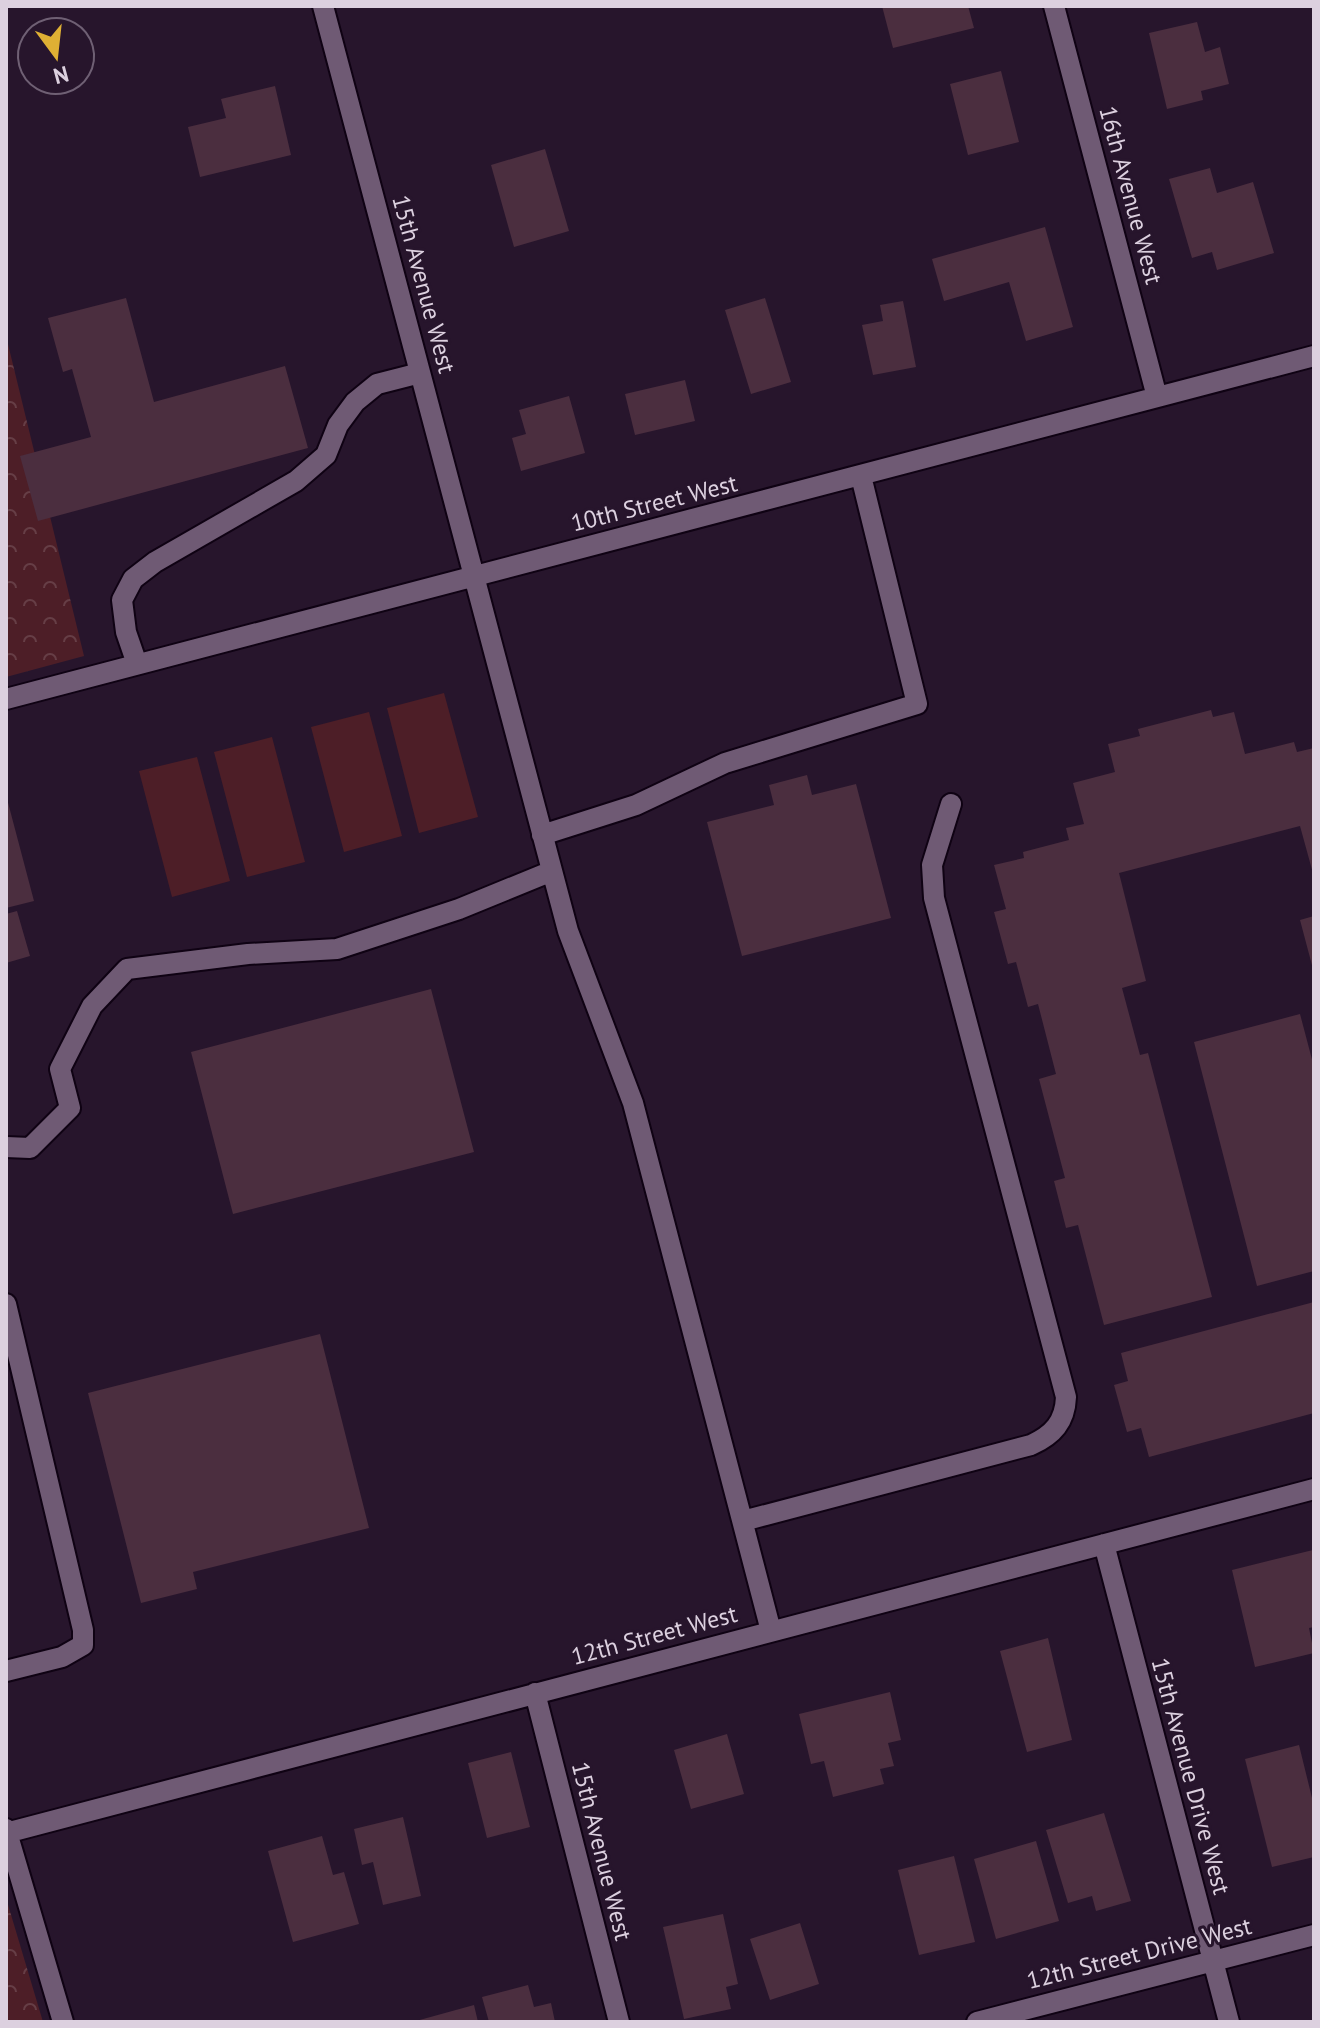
<svg xmlns="http://www.w3.org/2000/svg" width="1320" height="2028" font-family="'PT Sans',sans-serif">
  <style>
    .grass { fill: #4d1e27 }
    .park { fill: url(#park-crowns) }
    .building { fill: #4b2e3f }
    .lines { fill: none; stroke-linecap: round; stroke-linejoin: round }
    .minor-casing { stroke: #0f0213; stroke-width: 24 }
    .minor { stroke: #6f5a74; stroke-width: 20 }
    .labels { text-anchor: middle; dominant-baseline: central; stroke-width: 6; stroke-linejoin: round; paint-order: stroke }
    .street-label { font-size: 24px; fill: #dcd0df; stroke: #27152c }
  </style>
  <defs>
    <pattern id="park-crowns" width="20" height="18" patternUnits="userSpaceOnUse" patternTransform="scale(2)"><rect width="20" height="18" fill="#4d1e27"/><path d="M2 6a3 3 0 1 1 6 0M12 15a3 3 0 1 1 6 0" fill="none" stroke="#663e46"/></pattern>
  </defs>
  <rect width="100%" height="100%" fill="#27152c"/>
  <path class="grass" d="M444,693L478,817L419,833L387,708Z
    M369,712L402,836L344,852L311,727Z
    M272,737L305,862L247,877L214,752Z
    M197,757L230,881L172,897L139,771Z"/>
  <path class="park" d="M6,336L84,656L6,677Z
    M6,1898L43,2022H6Z"/>
  <path class="building" d="M882,6H968L974,28L893,48Z
    M1197,22L1205,52L1220,47L1229,84L1201,91L1203,100L1167,109L1149,33Z
    M1001,71L1019,142L968,155L950,84Z
    M275,86L291,155L200,177L188,127L226,118L221,99Z
    M545,149L569,231L514,247L491,165Z
    M1210,168L1217,193L1253,182L1274,253L1217,270L1212,252L1192,258L1169,179Z
    M1045,227L1073,327L1026,341L1009,282L944,301L932,259Z
    M126,298L154,402L285,366L308,448L38,521L20,456L91,437L72,369L63,372L48,318Z
    M765,298L791,382L751,394L725,310Z
    M903,301L916,367L873,375L862,325L883,321L880,305Z
    M685,380L695,421L635,435L625,394Z
    M569,396L585,453L521,471L512,438L526,434L519,410Z
    M1211,710L1213,717L1234,712L1245,754L1294,742L1297,752L1314,748V877L1300,826L1119,873L1146,981L1122,988L1140,1055L1148,1053L1212,1297L1104,1325L1078,1225L1066,1228L1054,1181L1065,1178L1039,1079L1056,1074L1038,1004L1028,1007L1016,962L1008,964L994,912L1006,909L994,865L1024,858L1023,852L1069,840L1066,828L1084,824L1073,783L1115,772L1108,744L1140,736L1138,729Z
    M807,775L812,795L856,784L891,918L742,956L707,822L774,805L769,785Z
    M6,795L34,901L6,908Z
    M17,911L30,956L6,963V914Z
    M1314,916V969H1313L1300,920Z
    M431,989L474,1152L233,1214L191,1052Z
    M1300,1014L1314,1067V1271L1257,1286L1194,1042Z
    M1314,1302V1413L1149,1457L1141,1428L1127,1432L1114,1385L1128,1381L1121,1353Z
    M320,1334L369,1528L193,1572L197,1589L141,1603L88,1393Z
    M1313,1550L1314,1627L1309,1628L1314,1653L1255,1667L1232,1570Z
    M1048,1638L1072,1740L1027,1752L1000,1651Z
    M890,1692L901,1740L888,1743L894,1766L880,1769L884,1784L833,1797L824,1761L811,1764L799,1714Z
    M727,1734L744,1794L691,1809L674,1750Z
    M1299,1745L1314,1806V1857L1272,1867L1245,1759Z
    M511,1752L530,1827L487,1838L468,1763Z
    M1104,1813L1131,1901L1096,1911L1092,1896L1068,1903L1046,1830Z
    M403,1817L421,1896L383,1905L373,1862L362,1865L354,1829Z
    M322,1836L333,1875L344,1872L359,1924L293,1942L268,1851Z
    M1036,1841L1059,1921L996,1939L974,1859Z
    M954,1856L975,1942L919,1955L898,1870Z
    M723,1914L738,1984L726,1987L731,2009L684,2019L663,1927Z
    M800,1923L819,1984L770,2000L750,1939Z
    M528,1985L534,2007L551,2003L555,2022H489L482,1997Z
    M474,2005L478,2022H417L416,2021Z"/>
  <g class="lines">
    <defs>
      <path id="minor" d="M323,6L568,931L633,1103L771,1631
        M1054,6L1157,397
        M137,664L126,632L122,600L133,579L155,562L296,481L326,455L338,425L355,402L377,384L420,373
        M6,699L1314,356
        M542,835L636,805L725,763L917,704L861,476
        M6,1147L30,1148L70,1108L60,1069L92,1006L127,969L248,954L337,949L459,909L552,871
        M6,1304L83,1630V1645L62,1657L6,1671
        M743,1521L1031,1445C1053,1435 1065,1422 1066,1397L934,898L932,865L951,804
        M1104,1544L1229,2022
        M535,1693L619,2022
        M6,1829L63,2022
        M6,1833L1314,1489
        M977,2022L1314,1935"/>
    </defs>
    <use href="#minor" class="minor-casing"/>
    <use href="#minor" class="minor"/>
  </g>
  <g class="labels">
    <g class="street-label">
      <text transform="translate(1131 195) rotate(75)">16th Avenue West</text>
      <text transform="translate(424 284) rotate(75)">15th Avenue West</text>
      <text transform="translate(654 503) rotate(-14)">10th Street West</text>
      <text transform="translate(654 1635) rotate(-15)">12th Street West</text>
      <text transform="translate(1191 1776) rotate(75)">15th Avenue Drive West</text>
      <text transform="translate(602 1851) rotate(76)">15th Avenue West</text>
      <text transform="translate(1139 1953) rotate(-14)">12th Street Drive West</text>
    </g>
  </g>
  <rect width="1320" height="2028" fill="none" stroke="#dcd0df" stroke-width="16"/>
  <g transform="translate(56 56) rotate(165)"><circle r="38" fill="#27152c" stroke="#6f6074" stroke-width="2"/>
  <path d="M0-6L14 30L0 20L-14 30Z" fill="#dfb034"/>
  <text y="-12" font-size="22" font-weight="bold" text-anchor="middle" fill="#dcd0df">N</text>
  </g>
</svg>
